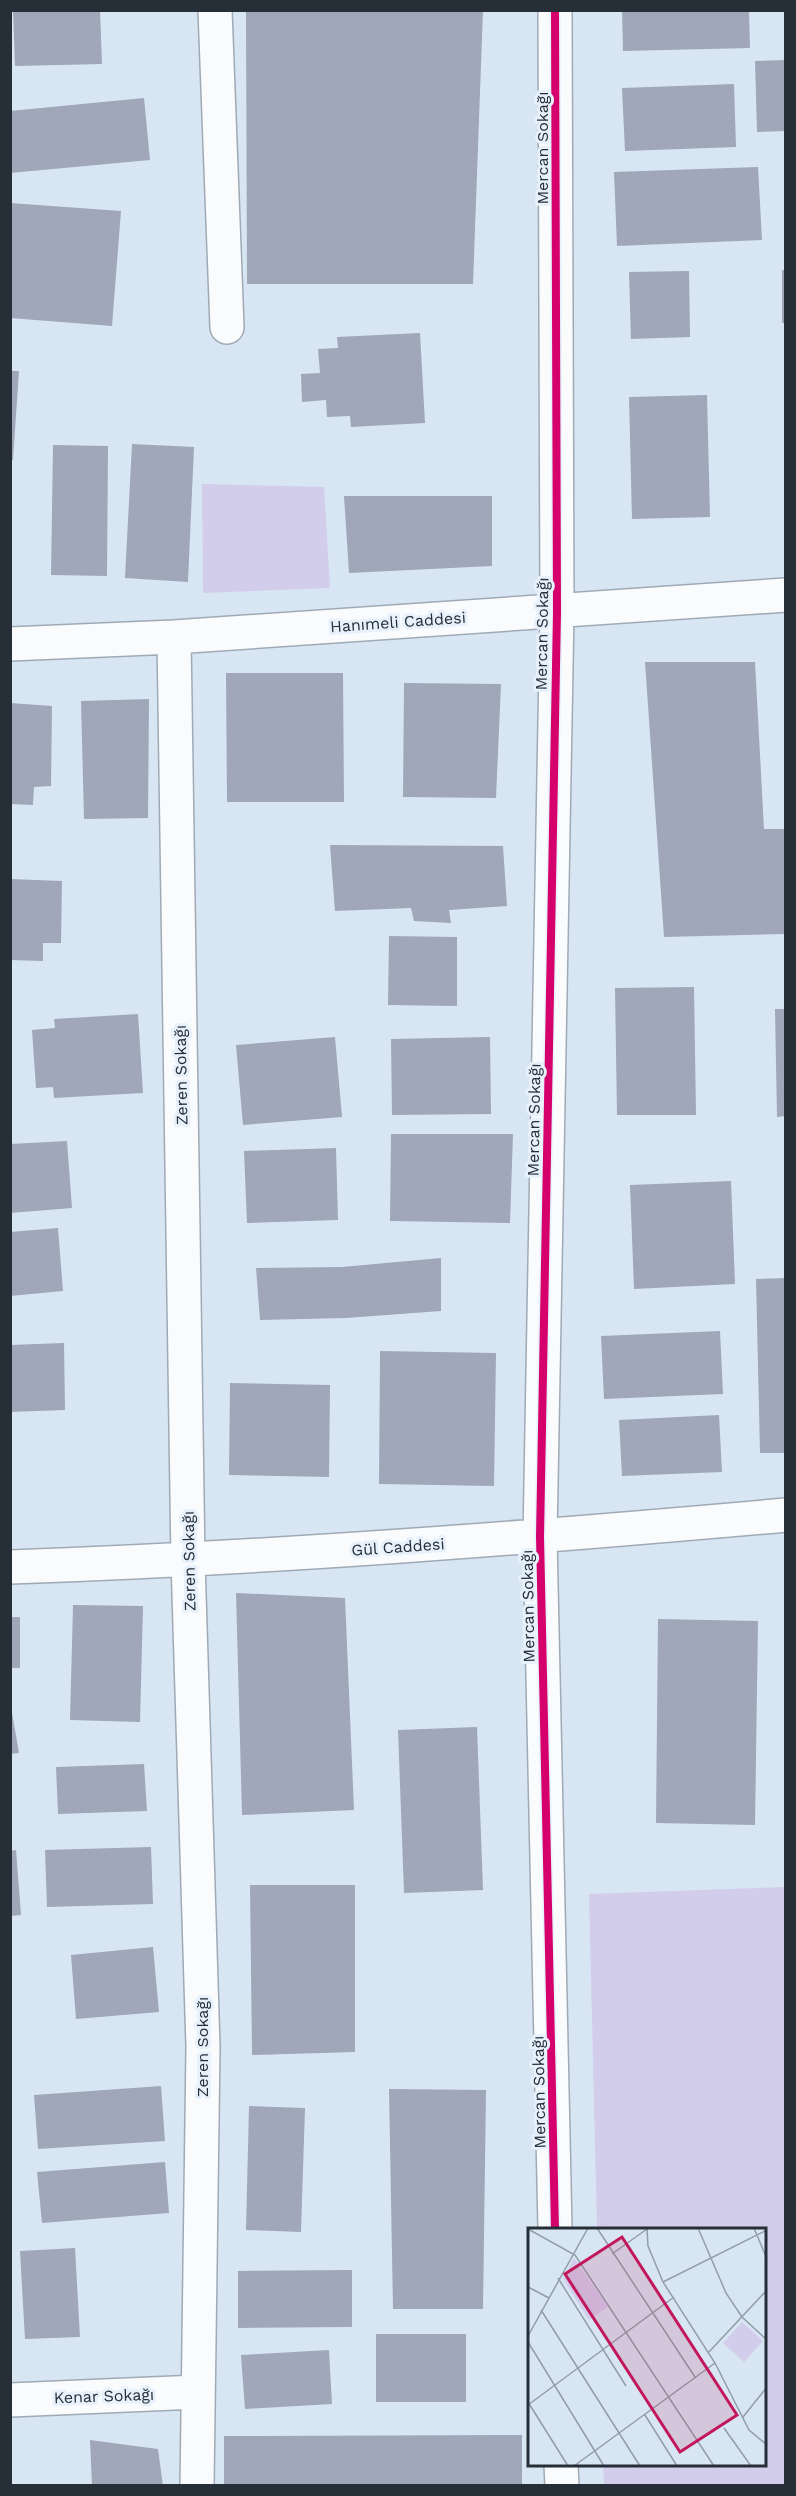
<svg xmlns="http://www.w3.org/2000/svg" width="796" height="2496" font-family="'Work Sans',sans-serif">
  <style>
    .green { fill: #d3cdec }
    .building { fill: #9fa7b8 }
    .lines { fill: none; stroke-linecap: round; stroke-linejoin: round }
    .minor-casing { stroke: #9faab4; stroke-width: 36 }
    .minor { stroke: #f9fbfd; stroke-width: 33 }
    .cycleway-casing { stroke: #e7f1fb; stroke-width: 11 }
    .cycleway { stroke: #d6006c; stroke-width: 8 }
    .labels { text-anchor: middle; dominant-baseline: central; stroke-width: 6; stroke-linejoin: round; paint-order: stroke }
    .street-label { font-size: 16px; fill: #262f38; stroke: #e7f1fb }
    .inset-road { fill: none; stroke: #919da8; stroke-width: 1.5 }
    .view { fill: #c2185b; fill-opacity: 0.15; stroke: #c2185b; stroke-width: 3 }
    .inset-edge { fill: none; stroke: #262f38; stroke-width: 3 }
  </style>
  <rect width="100%" height="100%" fill="#d8e6f3"/>
  <path class="green" d="M202,484L324,487L330,588L203,593Z
    M785,1887V2485H604L603,2465L764,2464V2229H597L589,1894Z"/>
  <path class="building" d="M13,10H100L102,64L15,66Z
    M246,10H483L473,284H247Z
    M622,10H749L750,48L623,51Z
    M786,60V131L757,132L755,61Z
    M734,84L736,147L625,151L622,88Z
    M144,98L150,160L10,173V111Z
    M758,167L762,240L617,246L614,172Z
    M10,203L121,211L112,326L10,318Z
    M782,270H786V323H782Z
    M689,271L690,337L631,339L629,272Z
    M420,333L425,423L351,427L350,416L327,417L326,400L302,402L301,374L320,373L318,349L338,348L337,337Z
    M10,371H19L13,460L10,459Z
    M707,395L710,517L632,519L629,397Z
    M132,444L194,447L188,582L125,578Z
    M53,445L108,446L107,576L51,575Z
    M344,496H492V566L349,573Z
    M645,662H755L764,829H786V934L664,937Z
    M226,673H343L344,802H227Z
    M404,683L501,684L496,798L403,797Z
    M149,699L148,818L84,819L81,701Z
    M10,703L52,706L51,786L34,787L33,805L10,804Z
    M330,845L503,846L507,906L449,910L451,923L414,921L411,908L335,911Z
    M10,879L62,881L61,943H43V961L10,960Z
    M389,936L457,937V1006L388,1005Z
    M694,987L696,1115H617L615,988Z
    M775,1009H786V1116L777,1117Z
    M138,1014L143,1093L54,1098L53,1087L36,1088L32,1030L55,1028L54,1019Z
    M335,1037L342,1117L243,1125L236,1045Z
    M490,1037L491,1114L392,1115L391,1039Z
    M391,1134H513L510,1223L390,1221Z
    M67,1141L72,1208L10,1213V1144Z
    M336,1148L338,1220L247,1223L244,1151Z
    M731,1181L735,1284L634,1289L630,1185Z
    M58,1228L63,1291L10,1296V1232Z
    M441,1258V1311L346,1318L260,1320L256,1268L342,1267Z
    M786,1278V1453H760L756,1279Z
    M720,1331L723,1394L604,1399L601,1336Z
    M64,1343L65,1410L10,1412V1345Z
    M380,1351L496,1353L494,1486L379,1484Z
    M230,1383L330,1385L329,1477L229,1475Z
    M719,1415L722,1472L622,1476L619,1420Z
    M236,1593L345,1598L354,1810L242,1815Z
    M73,1605L143,1606L140,1722L70,1720Z
    M10,1617H20V1668H10Z
    M658,1619L758,1621L755,1825L656,1823Z
    M10,1701L19,1753L10,1754Z
    M477,1727L483,1890L404,1893L398,1730Z
    M144,1764L147,1811L58,1814L56,1767Z
    M151,1847L153,1904L47,1907L45,1850Z
    M16,1850L21,1915L10,1916V1851Z
    M250,1885H355V2052L252,2055Z
    M153,1947L159,2012L76,2019L71,1955Z
    M161,2086L165,2141L38,2149L34,2095Z
    M389,2089L486,2090L483,2309H393Z
    M249,2106L305,2108L301,2232L246,2230Z
    M165,2162L169,2213L42,2223L37,2172Z
    M75,2248L80,2337L25,2339L20,2251Z
    M352,2270V2327L238,2328V2271Z
    M376,2334H466V2402H376Z
    M329,2350L332,2404L245,2409L241,2355Z
    M522,2435V2486H224V2436Z
    M90,2440L158,2449L163,2486H92Z"/>
  <g class="lines">
    <defs>
      <path id="minor" d="M215,10L227,327
        M555,10L557,612L540,1537L555,2229
        M174,637L188,1561L203,2047L197,2486
        M10,644L174,637L786,595
        M10,1567C269,1558 527,1538 786,1515
        M10,2400L198,2392
        M561,2464L562,2486"/>
    </defs>
    <use href="#minor" class="minor-casing"/>
    <use href="#minor" class="minor"/>
    <defs>
      <path id="cycleway" d="M555,10L557,612L540,1537L555,2229"/>
    </defs>
    <use href="#cycleway" class="cycleway-casing"/>
    <use href="#cycleway" class="cycleway"/>
  </g>
  <g class="labels">
    <g class="street-label">
      <text transform="translate(542 148) rotate(-90)">Mercan Sokağı</text>
      <text transform="translate(398 622) rotate(-4)">Hanımeli Caddesi</text>
      <text transform="translate(542 634) rotate(-89)">Mercan Sokağı</text>
      <text transform="translate(181 1075) rotate(-91)">Zeren Sokağı</text>
      <text transform="translate(534 1120) rotate(-89)">Mercan Sokağı</text>
      <text transform="translate(398 1547) rotate(-4)">Gül Caddesi</text>
      <text transform="translate(189 1561) rotate(-91)">Zeren Sokağı</text>
      <text transform="translate(528 1606) rotate(-91)">Mercan Sokağı</text>
      <text transform="translate(202 2047) rotate(-90)">Zeren Sokağı</text>
      <text transform="translate(539 2092) rotate(-91)">Mercan Sokağı</text>
      <text transform="translate(104 2396) rotate(-2)">Kenar Sokağı</text>
    </g>
  </g>
  <g transform="translate(528 2228)">
    <rect width="238" height="238" fill="#d8e6f3"/>
    <path d="M46,30L80,79L61,92L35,51ZM214,94L235,113L216,134L195,115Z" fill="#d3cdec"/>
    <path class="inset-road" d="M69,0L167,149M119,0L120,18L135,54L187,135L221,202L239,217M170,0L198,65L214,89L239,112M226,0L239,31M0,1L47,27L186,238M84,26L119,1M30,50L98,158M135,54L239,2M0,59L21,70M13,82L112,238M0,108L60,0M0,114L76,238M180,125L239,62M0,174L40,238M0,177L146,69M117,187L149,238M215,189L239,159M196,200L223,238M46,238L187,135"/>
    <path class="view" d="M94,9L209,187L152,224L37,46Z"/>
    <rect width="238" height="238" class="inset-edge"/>
  </g>
  <rect width="796" height="2496" fill="none" stroke="#262f38" stroke-width="24"/>
</svg>
